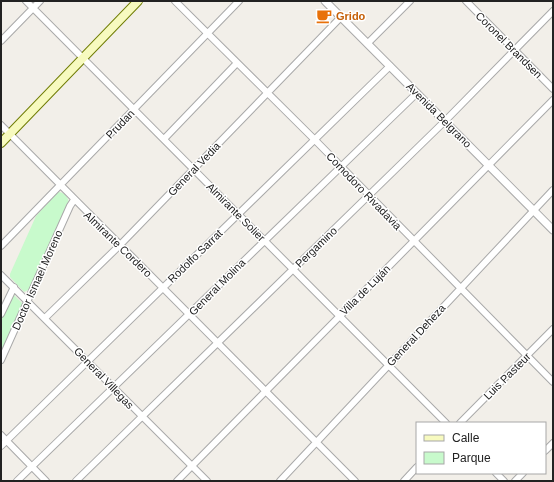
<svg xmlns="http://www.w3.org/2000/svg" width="554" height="482" font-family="Helvetica,sans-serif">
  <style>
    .park { fill: #c8facc }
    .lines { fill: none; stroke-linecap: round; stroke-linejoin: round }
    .minor-casing { stroke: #a9a9a9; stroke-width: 8 }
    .tertiary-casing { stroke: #a9a9a9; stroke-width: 9 }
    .secondary-casing { stroke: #707d05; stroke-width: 10 }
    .minor { stroke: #fff; stroke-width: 6 }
    .tertiary { stroke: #fff; stroke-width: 7 }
    .secondary { stroke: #f7fabf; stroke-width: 8 }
    .labels { text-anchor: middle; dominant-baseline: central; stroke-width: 3; stroke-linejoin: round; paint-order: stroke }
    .food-label { font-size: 11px; font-weight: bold; fill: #c56008; stroke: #fff; text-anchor: start }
    .street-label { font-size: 11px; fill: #222; stroke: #fff }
  </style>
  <rect width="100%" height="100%" fill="#f2efe9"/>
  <path class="park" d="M58,192C65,192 68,197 69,203L30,289L24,292L10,277V274L36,216Z
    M14,295L23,304L1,353V319L12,296Z"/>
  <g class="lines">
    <defs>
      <path id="minor" d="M26,1L446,423
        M175,1L315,140L553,382
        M466,1L553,89
        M1,41L40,1
        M368,43L410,1
        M1,125L355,481
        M164,139L237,63
        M1,246L239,1
        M1,275L207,481
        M1,314L14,287
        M45,318L120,245L341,17
        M1,360L70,206L74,200
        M460,423L553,329
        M1,435L46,481
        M1,446L390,66
        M545,451L553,443
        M496,473L504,481
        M17,481L417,93
        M76,481L445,121L553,11
        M177,481L553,100
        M280,481L553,190
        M404,481L417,467
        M515,481L523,473"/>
      <path id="tertiary" d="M325,1L553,230"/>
      <path id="secondary" d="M1,143L138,1"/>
    </defs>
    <use href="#minor" class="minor-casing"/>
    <use href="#tertiary" class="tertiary-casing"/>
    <use href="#secondary" class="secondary-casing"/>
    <use href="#minor" class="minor"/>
    <use href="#tertiary" class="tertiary"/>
    <use href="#secondary" class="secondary"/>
  </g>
  <defs>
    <symbol id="cafe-bare" viewBox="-9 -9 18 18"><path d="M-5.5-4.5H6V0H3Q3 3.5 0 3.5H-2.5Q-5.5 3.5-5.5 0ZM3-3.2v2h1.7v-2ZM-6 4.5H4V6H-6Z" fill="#e8710a" stroke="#fff" stroke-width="2.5" paint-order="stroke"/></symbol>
  </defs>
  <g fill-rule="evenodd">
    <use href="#cafe-bare" x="313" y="5" width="22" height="22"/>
  </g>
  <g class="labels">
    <g class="food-label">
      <text x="336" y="16">Grido</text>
    </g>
    <g class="street-label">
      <text transform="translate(509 45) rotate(45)">Coronel Brandsen</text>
      <text transform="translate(439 115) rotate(45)">Avenida Belgrano</text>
      <text transform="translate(120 124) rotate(-46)">Prudan</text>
      <text transform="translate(194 169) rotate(-46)">General Vedia</text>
      <text transform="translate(364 191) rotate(46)">Comodoro Rivadavia</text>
      <text transform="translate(236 212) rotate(45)">Almirante Solier</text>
      <text transform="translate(118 244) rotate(44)">Almirante Cordero</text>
      <text transform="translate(316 247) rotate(-44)">Pergamino</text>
      <text transform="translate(195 256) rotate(-44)">Rodolfo Sarrat</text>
      <text transform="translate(37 280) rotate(-66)">Doctor Ismael Moreno</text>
      <text transform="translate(217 287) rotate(-45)">General Molina</text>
      <text transform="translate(365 290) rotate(-45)">Villa de Luján</text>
      <text transform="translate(416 335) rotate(-47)">General Deheza</text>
      <text transform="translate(507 376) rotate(-45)">Luis Pasteur</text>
      <text transform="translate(104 378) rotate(46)">General Villegas</text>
    </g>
  </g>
  <rect width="554" height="482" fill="none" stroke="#222222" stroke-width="4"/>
  <rect x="416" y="422" width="130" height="52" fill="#ffffff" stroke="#a7a7a7"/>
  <rect x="424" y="435" width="20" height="6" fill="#f7fabf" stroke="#a7a7a7"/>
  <text x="452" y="442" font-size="12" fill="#222222">Calle</text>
  <rect x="424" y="452" width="20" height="12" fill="#c8facc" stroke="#a7a7a7"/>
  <text x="452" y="462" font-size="12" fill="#222222">Parque</text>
</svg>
